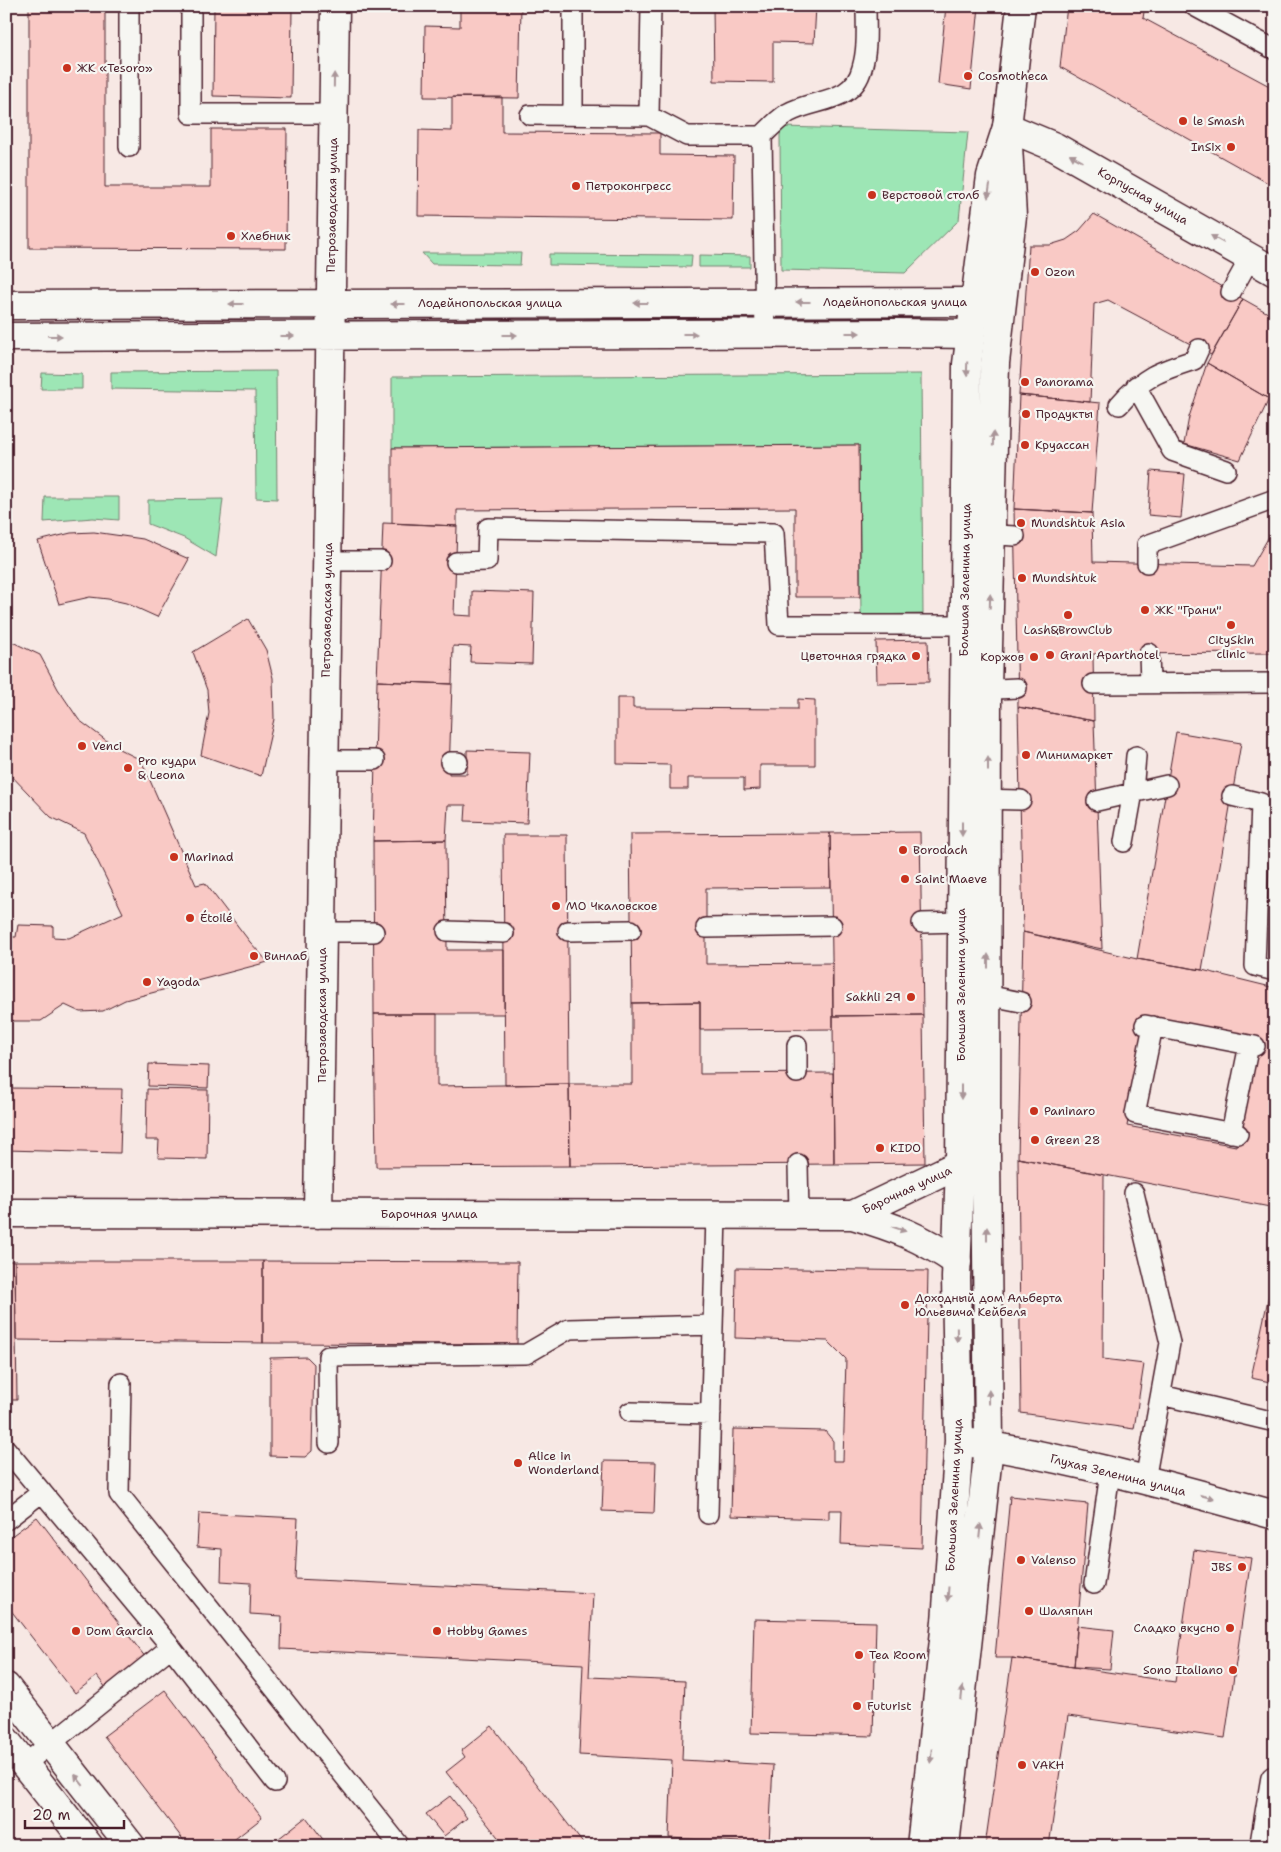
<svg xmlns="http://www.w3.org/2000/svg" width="1281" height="1852" font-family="'Shantell Sans',sans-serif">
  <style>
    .green { fill: #9de6b5; stroke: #748270 }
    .building { fill: #f9c9c5; stroke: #4a1f2b; fill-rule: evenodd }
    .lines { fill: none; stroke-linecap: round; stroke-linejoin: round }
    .service-casing { stroke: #4a1f2b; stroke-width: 22 }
    .minor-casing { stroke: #4a1f2b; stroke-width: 31 }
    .tertiary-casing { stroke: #4a1f2b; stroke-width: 31 }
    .secondary-casing { stroke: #4a1f2b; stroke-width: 31 }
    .service { stroke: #f6f6f2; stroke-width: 19 }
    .minor { stroke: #f6f6f2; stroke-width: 28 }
    .tertiary { stroke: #f6f6f2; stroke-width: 28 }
    .secondary { stroke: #f6f6f2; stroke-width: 28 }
    .oneway { fill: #a99598 }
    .poi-dot { fill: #c8321e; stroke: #f6f6f2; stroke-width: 2 }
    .labels { text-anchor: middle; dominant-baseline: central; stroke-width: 4.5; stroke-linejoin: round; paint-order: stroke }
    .poi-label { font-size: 12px; fill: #4a1f2b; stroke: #f6f6f2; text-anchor: start }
    .street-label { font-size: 12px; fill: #4a1f2b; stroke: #f6f6f2 }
  </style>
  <rect width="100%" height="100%" fill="#f7e8e4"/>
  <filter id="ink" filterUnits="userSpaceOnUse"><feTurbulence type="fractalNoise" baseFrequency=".02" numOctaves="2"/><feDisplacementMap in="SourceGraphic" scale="10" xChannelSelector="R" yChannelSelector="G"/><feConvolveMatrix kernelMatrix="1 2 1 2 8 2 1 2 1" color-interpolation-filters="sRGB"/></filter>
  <g filter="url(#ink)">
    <path class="green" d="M782,127L968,132L959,220L905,273L781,270L780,135Z
      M422,253H521L520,265L432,264Z
      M549,254L692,255L691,267L549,265Z
      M699,255L750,256V267H699Z
      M276,371L277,499L256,498L255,391L111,389V372Z
      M42,373L82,374V389H41Z
      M921,374L923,614L861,615L859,445L392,448V377Z
      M45,497H119V520L93,518L44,522Z
      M223,499L216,557L184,538L148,524V500Z"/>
    <path class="building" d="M29,6H105V187H211V129H287L286,249L29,248Z
      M214,6H292L291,98L213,96Z
      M460,6H521L519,98L424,97L425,26L460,27Z
      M713,6H816L814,43L773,42V82L714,81Z
      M946,6H979L971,89L938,84Z
      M1067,6H1145L1143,18L1275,89V187L1060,67Z
      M452,97H502V132L660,133V155L734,156L733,220L418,216L419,130L452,131Z
      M1094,214L1243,299L1211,355L1108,300L1094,304L1090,402L1019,395L1029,245H1050L1066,240L1079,231Z
      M1243,299L1275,317V389L1269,399L1207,363Z
      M1207,363L1269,399L1240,460L1184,444L1189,417Z
      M1019,395L1100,403L1092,513L1014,509Z
      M859,445L860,597H795V508L457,510V526L392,523V448Z
      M1151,471L1185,474L1181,518L1148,515Z
      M1014,509L1092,513L1093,562L1252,566L1275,526V653L1093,654L1094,721L1018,707Z
      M383,523L457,526L454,615L472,616V591L534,593L532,664L470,662L471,647L453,646L452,684L377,681Z
      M94,532L143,539L189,559L157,617L126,603L108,599L90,597L59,604L38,541L71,533Z
      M248,619L266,650L273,678L274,719L261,776L201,755L209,713L207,690L193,652Z
      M6,639L40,655L58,689L79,720L115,747L141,760L196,885L205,883L250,942L268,962L125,1000L103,1011L80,1012L65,1005L41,1021H6V937H16L18,925L53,926V937L69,938L123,913L84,833L51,817L6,770Z
      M928,640L929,682L877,683L876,641Z
      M377,681L452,684L449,774H467V750L530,752L527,823L465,821L466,805H448L446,840L373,841Z
      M617,698H633V708L798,709V699L815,700V765H760V789L744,790V778H688V789H670V765L617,764Z
      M1018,707L1094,721L1102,949L1023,932Z
      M1176,732L1241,743L1202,970L1137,959Z
      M920,832L923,1015L833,1016L830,833Z
      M830,833L831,887L706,888V964L833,963V1029L700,1030V1002L632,1003L630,834Z
      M503,835H567L569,1084L505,1085Z
      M446,840L447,950H504V1014H374L373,841Z
      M1023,932L1137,959L1202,970L1275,988V1208L1018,1158ZM1147,1018L1256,1038L1236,1146L1127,1126Z
      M700,1002V1074L833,1073L834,1164L570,1166L569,1084H632V1003Z
      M374,1014H437V1086L569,1084L570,1166L376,1167Z
      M923,1015L925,1163L834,1164L833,1016Z
      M149,1064L209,1066L208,1088L148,1086Z
      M6,1088L122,1089L120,1153L6,1150Z
      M147,1089L208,1090L207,1159L158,1158L159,1140H146Z
      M1018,1158L1104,1175L1103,1359L1144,1364L1134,1429L1021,1413Z
      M6,1261H15L17,1400H6Z
      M15,1261H263V1343L16,1340Z
      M263,1261L518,1262L517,1344L263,1343Z
      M1275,1267V1383L1251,1378Z
      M736,1268L928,1271L922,1548L841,1544L842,1510H829V1519L731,1516L733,1429L825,1431L833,1441V1461H843L846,1359L828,1341L735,1338Z
      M307,1357L314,1364L312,1451L305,1457L270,1456V1358Z
      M604,1461L656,1462L654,1513L602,1511Z
      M1010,1496L1088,1504L1074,1667L1012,1658H995Z
      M199,1513L298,1518L295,1579L593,1593L589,1677L685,1681L682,1760L773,1765L769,1843L826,1846H757L758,1843L669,1838L672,1760L579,1755L583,1664L281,1649L282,1616L250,1614L251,1583L221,1581L222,1549L197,1547Z
      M37,1517L146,1658L106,1688L97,1676L75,1693L6,1604V1540Z
      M1194,1550L1251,1558L1225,1738L1068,1716L1049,1846H985L1012,1658L1175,1682Z
      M754,1619L876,1622L873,1736L751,1733Z
      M1077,1626L1114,1630L1110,1669L1074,1667Z
      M165,1690L262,1818L226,1846H188L104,1736Z
      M492,1726L585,1846H505L446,1772L465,1757L461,1751Z
      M450,1796L467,1818L444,1836L426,1814Z
      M306,1817L328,1846H269Z"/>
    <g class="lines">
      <defs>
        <path id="service" d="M129,6V147
          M191,6V114H334
          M651,6L649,116L687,136H762
          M1194,6L1275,50
          M530,115L649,116
          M573,115V10
          M1231,292L1250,258
          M765,334L762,136C770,128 778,119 788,113C815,98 853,104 862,68C868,48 866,27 866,6
          M1136,386L1172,451L1226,470
          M1119,405C1143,377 1159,371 1194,360L1199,349
          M979,534L1015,536
          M328,561H381
          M456,562L487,561L488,528L774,533L779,625H965
          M1147,563V545L1275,499
          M1149,653L1150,683
          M1093,684L1275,683
          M977,690L1017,688
          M325,760H375
          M450,762H458
          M1232,796L1261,803L1255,966L1275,971
          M975,799L1021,800
          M1097,801L1167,785
          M1124,842L1133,792L1136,756
          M922,923L962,922
          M706,928L832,926
          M447,931L504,933
          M568,931L631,930
          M322,932H374
          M976,993L1021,1002
          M1145,1025L1255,1046
          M1153,1026L1135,1114L1238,1134
          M797,1045V1073
          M1231,1133L1249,1045
          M798,1164L799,1215
          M1134,1193L1170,1343L1145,1480
          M121,1383L119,1494L400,1846
          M1161,1395L1275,1422
          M630,1412L711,1414
          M329,1443L328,1356L526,1354L569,1329L713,1325
          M6,1449L171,1647L275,1782
          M708,1514L716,1215
          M6,1520L42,1492
          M1094,1584L1110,1473
          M25,1764L171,1647"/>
        <path id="minor" d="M6,305L974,302
          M6,337L898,333L970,334
          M6,1213L853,1215C894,1227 921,1237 957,1262
          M318,1214L335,6
          M853,1215L960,1164
          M972,1443C1075,1459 1175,1488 1275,1515
          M945,1846L989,1446L986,1153L987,689L995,363L1012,216L1007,128
          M1264,1846L1275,1780"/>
        <path id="tertiary" d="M1007,127L1021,6
          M6,1687L131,1846
          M6,1741L89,1846"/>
        <path id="secondary" d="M921,1846L946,1622L959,1441L956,1278L960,1164L967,364L991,176L1007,127L1055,147L1275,272"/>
      </defs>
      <use href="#service" class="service-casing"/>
      <use href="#minor" class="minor-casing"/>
      <use href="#tertiary" class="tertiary-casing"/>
      <use href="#secondary" class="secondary-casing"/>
      <use href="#service" class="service"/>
      <use href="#minor" class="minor"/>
      <use href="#tertiary" class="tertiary"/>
      <use href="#secondary" class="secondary"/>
    </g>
    <defs><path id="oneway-solid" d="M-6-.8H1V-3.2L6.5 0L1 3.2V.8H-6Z" transform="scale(1.25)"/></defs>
    <g class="oneway">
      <use href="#oneway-solid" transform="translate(334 80) rotate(-89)"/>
      <use href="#oneway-solid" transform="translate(1076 158) rotate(-151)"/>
      <use href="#oneway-solid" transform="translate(989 191) rotate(98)"/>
      <use href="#oneway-solid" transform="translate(1217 239) rotate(-150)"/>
      <use href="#oneway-solid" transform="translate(803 302) rotate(180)"/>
      <use href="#oneway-solid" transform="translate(641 303) rotate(180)"/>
      <use href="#oneway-solid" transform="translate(236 304) rotate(180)"/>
      <use href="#oneway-solid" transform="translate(398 304) rotate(180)"/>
      <use href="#oneway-solid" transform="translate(853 333)"/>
      <use href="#oneway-solid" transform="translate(690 334)"/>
      <use href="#oneway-solid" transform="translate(510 335)"/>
      <use href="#oneway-solid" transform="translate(55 336)"/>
      <use href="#oneway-solid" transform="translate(287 336)"/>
      <use href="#oneway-solid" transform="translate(967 369) rotate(92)"/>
      <use href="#oneway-solid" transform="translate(993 439) rotate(-89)"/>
      <use href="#oneway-solid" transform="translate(990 601) rotate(-88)"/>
      <use href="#oneway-solid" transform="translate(988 764) rotate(-90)"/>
      <use href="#oneway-solid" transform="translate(962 829) rotate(90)"/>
      <use href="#oneway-solid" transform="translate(988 961) rotate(-90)"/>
      <use href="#oneway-solid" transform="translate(961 1092) rotate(90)"/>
      <use href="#oneway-solid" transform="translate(899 1229) rotate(19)"/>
      <use href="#oneway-solid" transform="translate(987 1234) rotate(-90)"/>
      <use href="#oneway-solid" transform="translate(957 1335) rotate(89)"/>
      <use href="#oneway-solid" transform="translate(989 1397) rotate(-91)"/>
      <use href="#oneway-solid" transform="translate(1207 1497) rotate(15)"/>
      <use href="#oneway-solid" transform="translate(980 1531) rotate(-84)"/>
      <use href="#oneway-solid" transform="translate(948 1594) rotate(94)"/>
      <use href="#oneway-solid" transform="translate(962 1693) rotate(-84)"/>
      <use href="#oneway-solid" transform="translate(931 1756) rotate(96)"/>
      <use href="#oneway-solid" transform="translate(79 1780) rotate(-128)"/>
    </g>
  </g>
  <g class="poi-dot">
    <circle cx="67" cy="68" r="5"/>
    <circle cx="968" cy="76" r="5"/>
    <circle cx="1183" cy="121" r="5"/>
    <circle cx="1231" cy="147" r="5"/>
    <circle cx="576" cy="186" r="5"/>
    <circle cx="872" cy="195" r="5"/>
    <circle cx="231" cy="236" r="5"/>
    <circle cx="1035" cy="272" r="5"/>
    <circle cx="1025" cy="382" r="5"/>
    <circle cx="1026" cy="414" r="5"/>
    <circle cx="1025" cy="445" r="5"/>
    <circle cx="1021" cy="523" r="5"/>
    <circle cx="1022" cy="578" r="5"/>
    <circle cx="1145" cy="610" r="5"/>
    <circle cx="1068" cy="615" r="5"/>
    <circle cx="1231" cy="625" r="5"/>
    <circle cx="1050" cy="655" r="5"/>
    <circle cx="916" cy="656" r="5"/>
    <circle cx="1034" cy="657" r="5"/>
    <circle cx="82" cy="746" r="5"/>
    <circle cx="1026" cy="755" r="5"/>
    <circle cx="128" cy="768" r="5"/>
    <circle cx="903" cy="850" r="5"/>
    <circle cx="174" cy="857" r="5"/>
    <circle cx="905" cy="879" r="5"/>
    <circle cx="556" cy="906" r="5"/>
    <circle cx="190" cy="918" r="5"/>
    <circle cx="254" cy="956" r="5"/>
    <circle cx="147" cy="982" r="5"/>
    <circle cx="911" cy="997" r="5"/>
    <circle cx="1034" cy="1111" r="5"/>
    <circle cx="1035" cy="1140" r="5"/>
    <circle cx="880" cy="1148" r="5"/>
    <circle cx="905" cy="1305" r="5"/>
    <circle cx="518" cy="1463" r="5"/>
    <circle cx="1021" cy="1560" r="5"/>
    <circle cx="1242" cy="1567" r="5"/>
    <circle cx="1029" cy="1611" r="5"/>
    <circle cx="1230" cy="1628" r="5"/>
    <circle cx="76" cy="1631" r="5"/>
    <circle cx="437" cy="1631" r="5"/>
    <circle cx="859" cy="1655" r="5"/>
    <circle cx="1233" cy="1670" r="5"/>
    <circle cx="857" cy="1706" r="5"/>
    <circle cx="1022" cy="1765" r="5"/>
  </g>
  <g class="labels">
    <g class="poi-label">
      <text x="77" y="68">ЖК «Tesoro»</text>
      <text x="978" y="76">Cosmotheca</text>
      <text x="1193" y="121">le Smash</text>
      <text x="1221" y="147" text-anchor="end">InSix</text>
      <text x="586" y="186">Петроконгресс</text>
      <text x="882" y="195">Верстовой столб</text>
      <text x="241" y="236">Хлебник</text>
      <text x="1045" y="272">Ozon</text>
      <text x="1035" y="382">Panorama</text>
      <text x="1036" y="414">Продукты</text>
      <text x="1035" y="445">Круассан</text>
      <text x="1031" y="523">Mundshtuk Asia</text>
      <text x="1032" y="578">Mundshtuk</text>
      <text x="1155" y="610">ЖК "Грани"</text>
      <text x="1068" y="630" text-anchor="middle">Lash&amp;BrowClub</text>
      <text x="1231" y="640" text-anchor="middle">CitySkin<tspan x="1231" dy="14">clinic</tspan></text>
      <text x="1060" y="655">Grani Aparthotel</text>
      <text x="906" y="656" text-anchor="end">Цветочная грядка</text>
      <text x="1024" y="657" text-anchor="end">Коржов</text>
      <text x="92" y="746">Venci</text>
      <text x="1036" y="755">Минимаркет</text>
      <text x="138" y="761">Pro кудри<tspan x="138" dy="14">&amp; Leona</tspan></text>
      <text x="913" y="850">Borodach</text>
      <text x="184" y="857">Marinad</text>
      <text x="915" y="879">Saint Maeve</text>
      <text x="566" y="906">МО Чкаловское</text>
      <text x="200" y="918">Étoilé</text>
      <text x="264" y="956">Винлаб</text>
      <text x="157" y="982">Yagoda</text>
      <text x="901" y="997" text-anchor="end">Sakhli 29</text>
      <text x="1044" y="1111">Paninaro</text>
      <text x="1045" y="1140">Green 28</text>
      <text x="890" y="1148">KIDO</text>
      <text x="915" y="1298">Доходный дом Альберта<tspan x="915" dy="14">Юльевича Кейбеля</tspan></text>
      <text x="528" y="1456">Alice in<tspan x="528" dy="14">Wonderland</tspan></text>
      <text x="1031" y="1560">Valenso</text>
      <text x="1232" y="1567" text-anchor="end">JBS</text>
      <text x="1039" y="1611">Шаляпин</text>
      <text x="1220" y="1628" text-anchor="end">Сладко вкусно</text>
      <text x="86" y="1631">Dom Garcia</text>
      <text x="447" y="1631">Hobby Games</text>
      <text x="869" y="1655">Tea Room</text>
      <text x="1223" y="1670" text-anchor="end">Sono Italiano</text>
      <text x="867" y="1706">Futurist</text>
      <text x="1032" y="1765">VAKH</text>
    </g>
    <g class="street-label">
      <text transform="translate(1143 196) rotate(30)">Корпусная улица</text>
      <text transform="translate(332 205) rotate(-89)">Петрозаводская улица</text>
      <text x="895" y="302">Лодейнопольская улица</text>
      <text x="490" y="303">Лодейнопольская улица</text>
      <text transform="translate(965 580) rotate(-89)">Большая Зеленина улица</text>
      <text transform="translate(327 610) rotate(-89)">Петрозаводская улица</text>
      <text transform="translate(961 985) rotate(-90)">Большая Зеленина улица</text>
      <text transform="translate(322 1015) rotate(-90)">Петрозаводская улица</text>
      <text transform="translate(907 1190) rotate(-25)">Барочная улица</text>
      <text x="429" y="1214">Барочная улица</text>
      <text transform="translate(1118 1475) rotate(14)">Глухая Зеленина улица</text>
      <text transform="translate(954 1495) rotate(-87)">Большая Зеленина улица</text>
    </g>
  </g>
  <rect width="1281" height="1852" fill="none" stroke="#f6f6f2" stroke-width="25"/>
  <rect x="12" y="12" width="1256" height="1827" fill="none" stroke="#4a1f2b" stroke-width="2" filter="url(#ink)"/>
  <path d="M25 1820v8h99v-8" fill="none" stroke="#4a1f2b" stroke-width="2.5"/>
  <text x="32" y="1820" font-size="15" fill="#4a1f2b" stroke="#f6f6f2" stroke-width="4" paint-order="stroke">20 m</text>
</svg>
